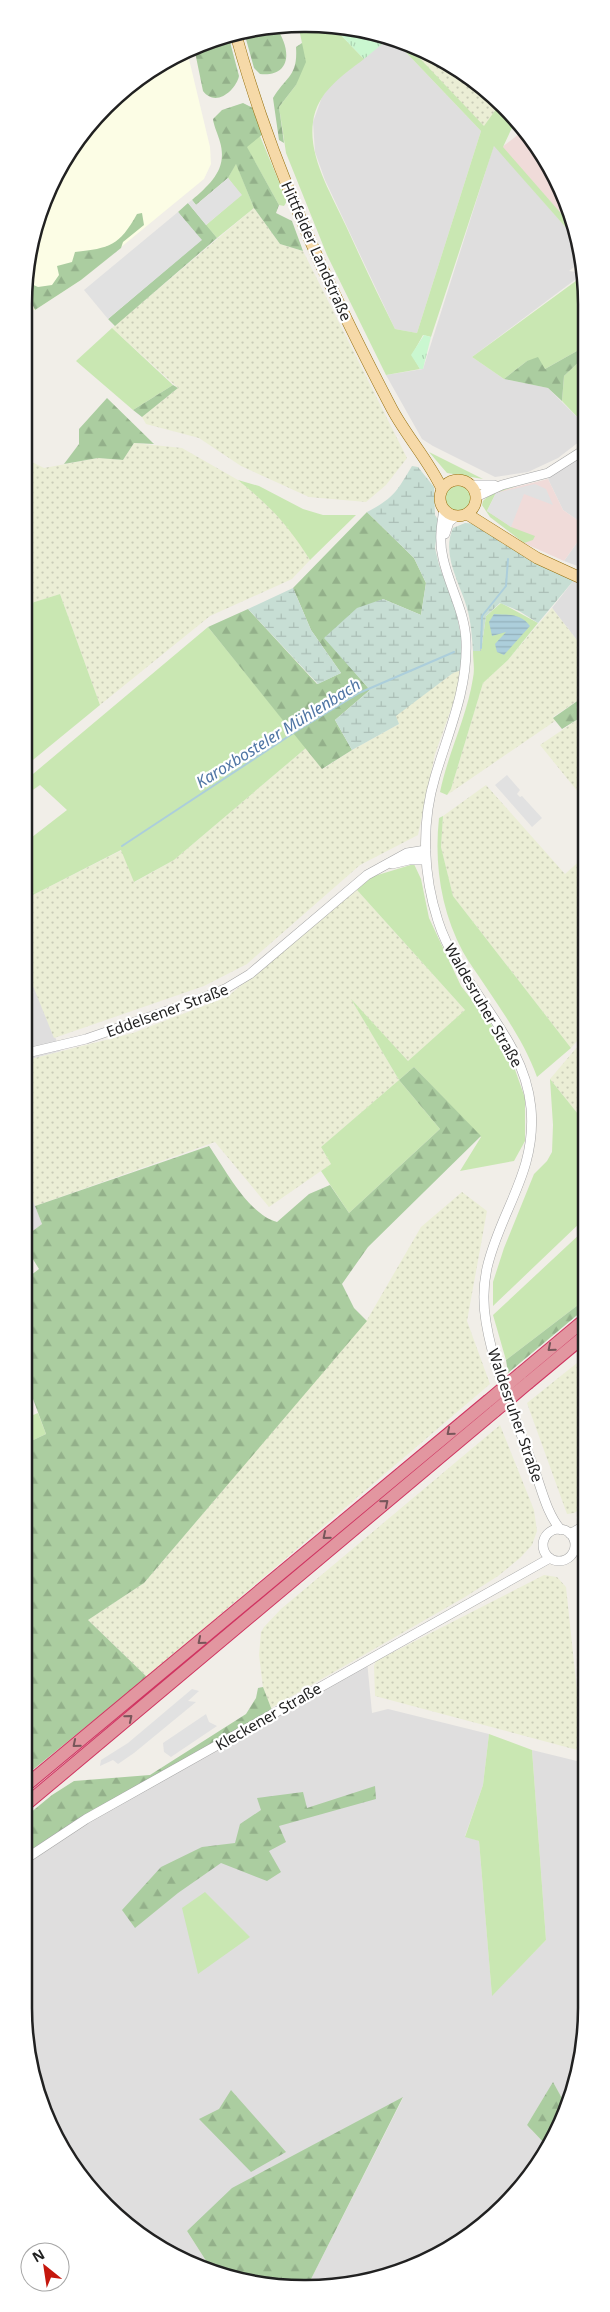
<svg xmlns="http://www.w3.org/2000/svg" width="610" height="2312" font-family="'Noto Sans',sans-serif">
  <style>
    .residential { fill: #dfdede }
    .commercial { fill: #f0dbd9 }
    .education { fill: #fcfde5 }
    .farmland { fill: url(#farmland-dots) }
    .grass { fill: #c9e7b2 }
    .forest { fill: url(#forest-firs) }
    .wetland { fill: url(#wetland-marsh) }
    .park { fill: url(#park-tufts) }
    .parking { fill: #e1e1e1 }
    .water { fill: url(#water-rules) }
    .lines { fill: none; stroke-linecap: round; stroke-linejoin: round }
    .stream { stroke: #accedb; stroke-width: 2 }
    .minor-casing { stroke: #a5a5a5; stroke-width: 10 }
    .major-casing { stroke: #946e0a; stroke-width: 12 }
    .highway-casing { stroke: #d03461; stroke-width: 14 }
    .minor { stroke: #fff; stroke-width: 9 }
    .major { stroke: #f6d9a8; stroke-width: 11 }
    .highway { stroke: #e296a0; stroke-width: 12 }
    .highway-bridge-casing { stroke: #d03461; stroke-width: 14; stroke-linecap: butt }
    .highway-bridge { stroke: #e296a0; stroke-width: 12 }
    .oneway { stroke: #78565a }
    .labels { text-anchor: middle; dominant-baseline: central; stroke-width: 4.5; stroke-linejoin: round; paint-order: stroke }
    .street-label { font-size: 15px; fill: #212121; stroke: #fff }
    .water-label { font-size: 16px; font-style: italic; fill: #4f75a4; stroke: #fff }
    .rim { fill: none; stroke: #212121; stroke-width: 2.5 }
  </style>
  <defs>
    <pattern id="farmland-dots" width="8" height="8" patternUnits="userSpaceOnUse" patternTransform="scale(1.25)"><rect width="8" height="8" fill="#ebeed5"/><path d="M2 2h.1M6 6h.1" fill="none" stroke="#c9ccb7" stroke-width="1.8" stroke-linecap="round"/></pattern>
    <pattern id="forest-firs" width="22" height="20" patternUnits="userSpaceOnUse" patternTransform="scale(1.25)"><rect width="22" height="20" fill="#abcda0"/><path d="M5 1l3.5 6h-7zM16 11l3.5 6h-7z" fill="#93b08a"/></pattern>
    <pattern id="wetland-marsh" width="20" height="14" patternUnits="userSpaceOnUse" patternTransform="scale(1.25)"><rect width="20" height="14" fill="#c7ded4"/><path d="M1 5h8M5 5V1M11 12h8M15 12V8" fill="none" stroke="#abbeb6"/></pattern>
    <pattern id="park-tufts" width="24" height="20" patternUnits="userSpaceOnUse" patternTransform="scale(1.25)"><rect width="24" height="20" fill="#caf7d0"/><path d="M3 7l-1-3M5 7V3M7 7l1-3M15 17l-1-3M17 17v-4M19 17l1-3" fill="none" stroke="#add3b2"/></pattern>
    <pattern id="water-rules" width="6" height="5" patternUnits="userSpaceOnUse" patternTransform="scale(1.25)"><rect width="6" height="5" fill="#accedb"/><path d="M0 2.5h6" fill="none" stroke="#94b1bc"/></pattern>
  </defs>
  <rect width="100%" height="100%" fill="#f1eee8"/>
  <path class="residential" d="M387,40L398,44L481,131L417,333L395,329L325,180L315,152L313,122L322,97L332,83Z
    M494,145L576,239L582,261L569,271L584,273L472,357L504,379L548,388L584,424V438L558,458L528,472L495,477L433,446L422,439L386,375L423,369Z
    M584,454L583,524L563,510L548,479L551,474Z
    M583,534V568L564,561Z
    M574,580L583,583V648L552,608Z
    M27,971L61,1051L27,1060Z
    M26,1182L42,1224L26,1236Z
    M367,1661L372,1713L388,1709L489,1734L483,1785L465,1836L479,1841L492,1995L546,1940L532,1750L581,1762V2062L564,2102L553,2083L527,2125L546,2145L544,2151L512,2183L516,2187L476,2230L378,2279L308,2285L403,2098L187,2231L210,2267L181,2259L94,2193L45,2114L24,2007V1860L87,1819Z"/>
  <path class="commercial" d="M523,131L565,197L573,227L502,147Z
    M548,479L563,510L583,524V534L564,561L524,543L490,517L496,492Z"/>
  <path class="education" d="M188,55L210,147L211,164L204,179L81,280L35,310L29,311V250L71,149L149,71Z"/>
  <path class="farmland" d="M410,48L445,61L499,105L484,127Z
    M254,208L280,244L303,251L407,458L386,485L366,502L309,497L241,466L199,438L146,424L142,417L178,388L112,328Z
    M134,443L182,448L238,480L265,501L290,528L310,560L292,579L210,616L100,705L60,594L28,604V460L44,468L98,458L123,460Z
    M552,608L583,648V697L553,717L555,721L447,795L451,789L483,683L508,660Z
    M461,670L455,698L435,754L418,835L360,865L247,964L204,986L54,1038L27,971V898L122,850L135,882L174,860L306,748L323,769L352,750L399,724L395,716L453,673Z
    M583,716V798L540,745Z
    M486,785L565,874L583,858V1034L571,1048L453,896L441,847L443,816Z
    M357,890L465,1010L408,1061L353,1002L399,1080L321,1147L331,1164L269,1207L215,1142L35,1206L26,1182L27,1060L133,1033L227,997Z
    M583,1040L582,1119L550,1079Z
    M462,1192L487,1211L467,1321L490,1384L147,1677L88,1620L144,1583L367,1320L421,1227Z
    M582,1359V1508L574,1513L567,1514L527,1403Z
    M500,1425L534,1510L537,1531L532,1545L520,1558L498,1576L465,1597L271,1708L263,1687L259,1655L261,1632L264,1627L281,1609Z
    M544,1575L557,1577L566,1587L581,1729V1751L375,1696L374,1666L376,1661Z"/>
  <path class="grass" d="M299,29H335L364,59C342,76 317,92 313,122C308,157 332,195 346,226C362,261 378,295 395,329L417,333L481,131L398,44L410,48L484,126L499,105L516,119L503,147L573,227L576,239L494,146L431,337L423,335L412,355L420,369L386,375L327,255L286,153L279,107L296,85L302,43Z
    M260,136L287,201L284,206L279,205L246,146Z
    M236,163L254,208L217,238L206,225L241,195L228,178Z
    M584,275V347L545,369L527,361L504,379L472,357Z
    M112,328L173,385L133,410L76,361Z
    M584,357V424L562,401L564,376Z
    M429,452L483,479L447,473Z
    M238,480L259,486L303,509L323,515H356L310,560C288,525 270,506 238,480Z
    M445 499a13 13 0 1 1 26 0a13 13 0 1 1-26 0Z
    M517,486L496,493L487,511L511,527L535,536L533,540L524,543L490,517L482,505L483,501C492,491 505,489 517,486Z
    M60,594L100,705L28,764V604Z
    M501,603L538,623L508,660L483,683L451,789L447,795L440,792C448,753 467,717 473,678C475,669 473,660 473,651H481L486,616Z
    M208,627L306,748L174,860L134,882L121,850L27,898V841L67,810L40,785L27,794V779Z
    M443,816L441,847L453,896L571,1048L537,1077C525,1043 504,1014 484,984C477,973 469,963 463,952C441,911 434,864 439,818Z
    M414,864L421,879L429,918L461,986L491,1024L513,1064L525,1098V1141L514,1161L460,1171L481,1137L414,1067L399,1080L440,1129L349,1213L321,1171L331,1164L321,1147L399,1080L351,999L408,1061L465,1010L357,890L371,877Z
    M550,1079L582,1119V1221L493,1306V1282L504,1248L534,1174L547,1161L552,1152L553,1125Z
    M582,1232V1302L506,1360L493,1315Z
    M38,1413L46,1434L25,1444L26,1418Z
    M489,1734L532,1750L546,1940L492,1996L479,1841L465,1837L483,1785Z
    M205,1892L250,1937L198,1974L182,1908Z"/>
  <path class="forest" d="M250,29H277C291,49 292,77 260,74L254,68L244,32Z
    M229,38L239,76C236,90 216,108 203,91L195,52Z
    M302,43L306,62L296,85L279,107L284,143L279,140L273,98C286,76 298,77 296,47Z
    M243,103L253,108L263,134L247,147L279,205L276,213L292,221L303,251L280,244L254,208L236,164L228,178L196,205L192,200C210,184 228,169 220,142C218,134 214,127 213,119L222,110Z
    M188,203L217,238L115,326L108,319L201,240L178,212Z
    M142,213L144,225L123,242L121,248L81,280L35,310L30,299L29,283L38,287L52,285L59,275L57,266L72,262L75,252C110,248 119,246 137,214Z
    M584,347V357L564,376L562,401L548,388L504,379L527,361L538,357L545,369Z
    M173,385L178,388L142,417L133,410Z
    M107,398L154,444L134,443L123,460L98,458L64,464L79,444V429Z
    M367,512L414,558L426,583L421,615L383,599L325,638L370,690L335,720L352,750L322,769L208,627L248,609L317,684L341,673L311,630L293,588Z
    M583,697V716L562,729L553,718Z
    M414,1067L481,1136L368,1247L342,1284L354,1308L367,1321L144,1583L88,1620L147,1677L24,1777L25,1444L46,1434L26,1380V1279L39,1269L26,1248V1236L42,1224L35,1206L209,1146C225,1169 249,1215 277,1222L309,1194L330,1185L349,1213L440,1129L399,1080Z
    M582,1302V1311L508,1373L506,1360Z
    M263,1687L273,1713L24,1859V1818L52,1795L74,1781L150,1775L246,1714L256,1698L258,1688Z
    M375,1786L376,1799L279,1826L286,1842L269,1851L281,1872L267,1881L221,1863L178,1893L135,1928L122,1910L161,1867L202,1847L235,1843L240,1824L261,1810L257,1798L303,1792L307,1808Z
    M553,2082L564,2102L546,2145L527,2125Z
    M231,2090L286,2152L251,2172L199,2119L219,2109Z
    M403,2097L308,2285L286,2288L210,2267L187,2231L232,2188Z"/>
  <path class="wetland" d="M412,466L418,467L434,487L435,515L439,521L435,548L439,565L456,612L463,646L461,670L453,673L396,716L399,724L352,750L335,720L370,690L324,638L357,608L383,599L421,615L426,583L414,558L367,512C394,498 397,491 412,466Z
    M465,523L477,524L503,544L574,580L538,623L519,611L500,603L486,616L481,651H473C472,637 471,622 467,608C460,583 441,555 453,528Z
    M293,588L311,630L341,673L318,684L248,609Z"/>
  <path class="park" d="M335,29H360L387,40L364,59Z
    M424,335L431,337L423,369H420L411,355Z"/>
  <path class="parking" d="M228,178L242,195L206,225L188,203L192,200L196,205Z
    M178,212L202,240L108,319L84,290Z
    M535,484L546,489L553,505L524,494L511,527L487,511L496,493Z
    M507,775L520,790L517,794L520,797L522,796L542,818L532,827L495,785Z
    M192,1689L199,1691L188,1701L196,1702L134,1753L118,1764L113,1760L100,1766L101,1760L128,1743Z
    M206,1714L209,1722L217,1726L171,1757L164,1752L163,1743Z"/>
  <path class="water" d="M494,614C508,615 521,613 530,626L504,655L497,652L495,644L506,632L492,636L489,622Z"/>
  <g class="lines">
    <path class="stream" d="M481,648L482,616L506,586L508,559
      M122,846L295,732L359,693L454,652"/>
    <defs>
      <path id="minor" d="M471,485H494
        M476,497L502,485L548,473L584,450
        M444,510C441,526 439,541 443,558C449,586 465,612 466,641C468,689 448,733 435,777C421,824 423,875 438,921C460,989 524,1035 531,1108C537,1172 500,1211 487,1268C483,1286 483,1304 486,1322C494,1371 516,1419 533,1466C541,1486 546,1513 561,1530
        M445,534L449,522L455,517
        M392,864L409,860H426
        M27,1053L86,1039L193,1002L225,989L250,974L367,875L407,853L426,850
        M543 1545a16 16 0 1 1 32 0a16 16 0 1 1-32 0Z
        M570,1534L582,1527
        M24,1860L86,1819L550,1558"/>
      <path id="major" d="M236,35C272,166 329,289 392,409C407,437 429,461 442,489
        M440 498a18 18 0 1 1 36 0a18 18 0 1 1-36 0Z
        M467,514L537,558L583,579"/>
      <path id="highway" d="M520,1374L582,1322
        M528,1383L582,1338
        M24,1787L488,1401
        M24,1806L495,1411"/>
    </defs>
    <use href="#minor" class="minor-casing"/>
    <use href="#major" class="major-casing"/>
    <use href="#highway" class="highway-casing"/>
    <use href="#minor" class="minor"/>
    <use href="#major" class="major"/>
    <use href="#highway" class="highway"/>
    <defs>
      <path id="highway-bridge" d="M488,1401L520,1374
        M495,1411L528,1383"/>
    </defs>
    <use href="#highway-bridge" class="highway-bridge-casing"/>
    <use href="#highway-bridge" class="highway-bridge"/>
  </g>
  <defs><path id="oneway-chevron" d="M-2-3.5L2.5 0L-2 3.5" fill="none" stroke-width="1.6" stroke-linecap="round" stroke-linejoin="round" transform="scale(1.25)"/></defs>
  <g class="oneway">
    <use href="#oneway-chevron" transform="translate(551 1348) rotate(140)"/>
    <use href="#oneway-chevron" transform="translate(450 1432) rotate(140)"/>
    <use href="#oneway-chevron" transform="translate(385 1503) rotate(-40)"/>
    <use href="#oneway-chevron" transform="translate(326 1536) rotate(140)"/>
    <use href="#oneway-chevron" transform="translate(201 1641) rotate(140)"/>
    <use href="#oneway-chevron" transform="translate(129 1718) rotate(-40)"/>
    <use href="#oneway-chevron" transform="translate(76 1744) rotate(140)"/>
  </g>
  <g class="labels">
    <g class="street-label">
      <text transform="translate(317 251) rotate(66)">Hittfelder Landstraße</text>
      <text transform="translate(484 1005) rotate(60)">Waldesruher Straße</text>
      <text transform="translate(167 1010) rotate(-20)">Eddelsener Straße</text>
      <text transform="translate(516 1415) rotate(71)">Waldesruher Straße</text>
      <text transform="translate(268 1716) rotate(-30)">Kleckener Straße</text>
    </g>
    <g class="water-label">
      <text transform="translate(278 733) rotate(-32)">Karoxbosteler Mühlenbach</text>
    </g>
  </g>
  <path d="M0 0H610V2312H0ZM304 32H306A272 272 0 0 1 578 304V2008A272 272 0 0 1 306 2280H304A272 272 0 0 1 32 2008V304A272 272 0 0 1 304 32Z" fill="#fff" fill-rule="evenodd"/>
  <path class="rim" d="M304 32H306A272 272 0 0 1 578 304V2008A272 272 0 0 1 306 2280H304A272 272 0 0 1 32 2008V304A272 272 0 0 1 304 32Z"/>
  <g transform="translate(45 2267) rotate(330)"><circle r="24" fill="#ffffff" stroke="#a6a6a6"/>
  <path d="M0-4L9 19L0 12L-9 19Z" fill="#c5170d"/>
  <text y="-8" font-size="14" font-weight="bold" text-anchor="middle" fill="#212121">N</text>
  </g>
</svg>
